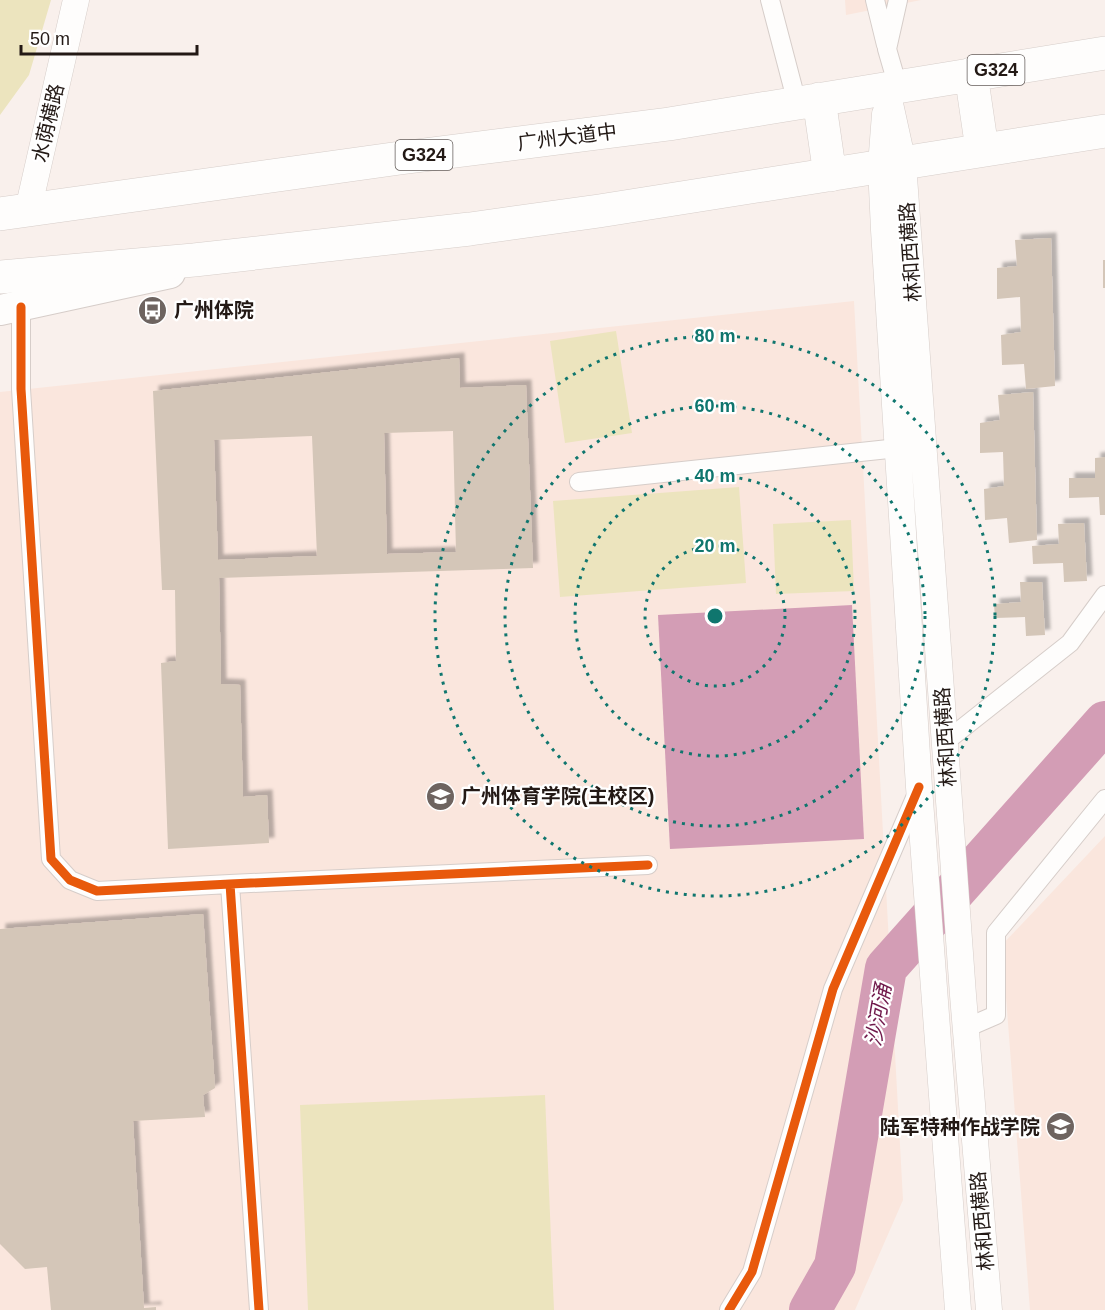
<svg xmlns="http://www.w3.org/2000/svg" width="1105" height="1310" font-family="Arial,'Noto Sans SC',sans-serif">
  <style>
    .built { fill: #fae6dd }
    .green { fill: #ece4be }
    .water { fill: #d39db5 }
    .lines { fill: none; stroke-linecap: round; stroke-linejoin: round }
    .river { stroke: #d39db5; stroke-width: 42 }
    .building { fill: #d4c6b8; fill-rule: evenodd; filter: url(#shadow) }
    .street-casing { stroke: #d6cdc9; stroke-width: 20 }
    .secondary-casing { stroke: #d6cdc9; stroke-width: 27 }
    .primary-casing { stroke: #d6cdc9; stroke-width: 32 }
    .highway-casing { stroke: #d6cdc9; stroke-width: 34 }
    .street { stroke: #fefdfc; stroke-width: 18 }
    .secondary { stroke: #fefdfc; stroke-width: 26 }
    .primary { stroke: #fefdfc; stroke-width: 30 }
    .highway { stroke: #fefdfc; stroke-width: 33 }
    .cycleway-casing { stroke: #fff; stroke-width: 13 }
    .cycleway { stroke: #e8590c; stroke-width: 9 }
    .ring { fill: none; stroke: #0f766e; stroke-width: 3; stroke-dasharray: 3 6 }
    .labels { text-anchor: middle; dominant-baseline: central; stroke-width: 4.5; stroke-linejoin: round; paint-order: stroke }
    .shield { fill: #fff; stroke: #655e5b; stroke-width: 1.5 }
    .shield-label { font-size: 18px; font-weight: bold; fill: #231915 }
    .street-label { font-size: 20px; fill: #231915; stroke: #fff }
    .poi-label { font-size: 20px; font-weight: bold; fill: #231915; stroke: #fff; text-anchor: start }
    .water-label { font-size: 21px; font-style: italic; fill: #70194b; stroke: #fff }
    .centre { fill: #0f766e; stroke: #fff; stroke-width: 3 }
    .ring-label { font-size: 18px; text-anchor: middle; font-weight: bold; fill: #0f766e; stroke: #fff; stroke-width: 4.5; stroke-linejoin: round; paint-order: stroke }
  </style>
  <defs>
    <filter id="shadow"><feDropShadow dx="5.5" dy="-5.5" stdDeviation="1.5" flood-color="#0004"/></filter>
  </defs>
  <rect width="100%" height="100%" fill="#f9f0ec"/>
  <path class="built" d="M845,0H921L846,15Z
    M854,301L903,1200L855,1310H0V392Z
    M1105,836V1310H1030L1002,945Z"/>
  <path class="green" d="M0,0H51L29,75L0,115Z
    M616,331L632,433L565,443L550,341Z
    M739,487L746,583L560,597L553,501Z
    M851,520L854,591L776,594L773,524Z
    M545,1095L554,1310H308L300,1105Z"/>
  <path class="water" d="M852,605L864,839L670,849L658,615Z"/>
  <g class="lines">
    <path class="river" d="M810,1310L835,1266L886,968L1105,722"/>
  </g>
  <path class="building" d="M1051,238L1055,386L1026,389L1024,364L1002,365L1001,335L1021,332L1020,297L997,299V268L1017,266L1015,240Z
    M1103,260H1105V288H1103Z
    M459,358L460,388L526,385L533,568L219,578L221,684L240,685L243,797L267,795L269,843L168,849L161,663L176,661L175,590H162L153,391ZM453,431L456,552L387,554L384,433ZM312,436L317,556L218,560L214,440Z
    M1033,392L1037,540L1009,543L1007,518L985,520L984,489L1004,486L1003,452L980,453V423L1000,420L998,395Z
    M1105,457V515H1100L1099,497L1069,498V478H1095V458Z
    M1084,523L1087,581L1064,582L1063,563L1033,564L1032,546L1059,544L1058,524Z
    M1020,582H1042L1045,635L1026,636L1025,617L995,618L994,604L1021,602Z
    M203,914L215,1088L203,1095L205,1117L133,1121L144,1308L156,1307V1310H51L47,1267L25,1269L0,1244V929Z"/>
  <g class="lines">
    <defs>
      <path id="street" d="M770,0L797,103
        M875,0L886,45
        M898,0L887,49L898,87
        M21,307V389L51,859L70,880L97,891L230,884L259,1310
        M579,482L898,448
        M945,742L1070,643L1105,595
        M230,884L648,865
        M966,1028L996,1015V933L1105,799
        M729,1310L752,1272L833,989L918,791"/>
      <path id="secondary" d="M887,90L903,163L963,995L989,1310
        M885,114L881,166L884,230L919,787L958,1310
        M28,210L76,0"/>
      <path id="primary" d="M0,310L170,273"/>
      <path id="highway" d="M971,74L982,149
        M819,99L830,175
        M0,214L400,158L669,124L1105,53
        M0,277L194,260L470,229L599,211L1105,131"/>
    </defs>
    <use href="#street" class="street-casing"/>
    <use href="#secondary" class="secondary-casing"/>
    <use href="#primary" class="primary-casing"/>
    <use href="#highway" class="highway-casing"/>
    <use href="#street" class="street"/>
    <use href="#secondary" class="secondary"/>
    <use href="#primary" class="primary"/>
    <use href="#highway" class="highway"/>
    <defs>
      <path id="cycleway" d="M21,307V389L51,859L70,880L97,891L230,884L259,1310
        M230,884L648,865
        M729,1310L752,1272L833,989L919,787"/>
    </defs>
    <use href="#cycleway" class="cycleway-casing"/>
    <use href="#cycleway" class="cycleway"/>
  </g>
  <g class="ring">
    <circle cx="715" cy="616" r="70"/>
    <circle cx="715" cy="616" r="140"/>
    <circle cx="715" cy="616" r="210"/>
    <circle cx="715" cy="616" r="280"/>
  </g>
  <defs>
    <symbol id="bus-disc" viewBox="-11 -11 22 22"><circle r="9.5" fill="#6e6460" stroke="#fff"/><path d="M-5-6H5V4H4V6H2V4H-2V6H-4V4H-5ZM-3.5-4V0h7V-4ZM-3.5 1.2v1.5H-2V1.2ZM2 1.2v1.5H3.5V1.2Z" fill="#fff"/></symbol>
    <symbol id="university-disc" viewBox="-11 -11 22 22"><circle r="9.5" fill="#6e6460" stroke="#fff"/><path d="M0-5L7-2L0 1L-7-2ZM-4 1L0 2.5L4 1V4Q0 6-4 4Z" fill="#fff"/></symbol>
  </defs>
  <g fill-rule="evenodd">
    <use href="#bus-disc" x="136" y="294" width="33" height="33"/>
    <use href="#university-disc" x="424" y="780" width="33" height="33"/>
    <use href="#university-disc" x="1044" y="1110" width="33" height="33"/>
  </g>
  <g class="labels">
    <g class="shield">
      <rect x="967.5" y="55" width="57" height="30" rx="4.5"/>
      <rect x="395.5" y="140" width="57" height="30" rx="4.5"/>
    </g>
    <g class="shield-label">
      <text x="996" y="70">G324</text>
      <text x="424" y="155">G324</text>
    </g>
    <g class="street-label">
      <text transform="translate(48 123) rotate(-77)">水荫横路</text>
      <text transform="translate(567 137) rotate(-7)">广州大道中</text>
      <text transform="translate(910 252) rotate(-94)">林和西横路</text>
      <text transform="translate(945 737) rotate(-94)">林和西横路</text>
      <text transform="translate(982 1221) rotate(-95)">林和西横路</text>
    </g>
    <g class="poi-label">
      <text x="174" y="310">广州体院</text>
      <text x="461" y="796">广州体育学院(主校区)</text>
      <text x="1040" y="1127" text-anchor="end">陆军特种作战学院</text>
    </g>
    <g class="water-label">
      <text transform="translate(878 1015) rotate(-80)">沙河涌</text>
    </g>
  </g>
  <circle cx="715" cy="616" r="9" class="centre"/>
  <g class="ring-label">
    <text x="715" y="342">80 m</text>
    <text x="715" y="412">60 m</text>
    <text x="715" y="482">40 m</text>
    <text x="715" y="552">20 m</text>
  </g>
  <path d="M21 45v9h176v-9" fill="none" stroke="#231915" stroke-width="3"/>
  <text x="30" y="45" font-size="18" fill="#231915" stroke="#ffffff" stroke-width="4.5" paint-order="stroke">50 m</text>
</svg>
